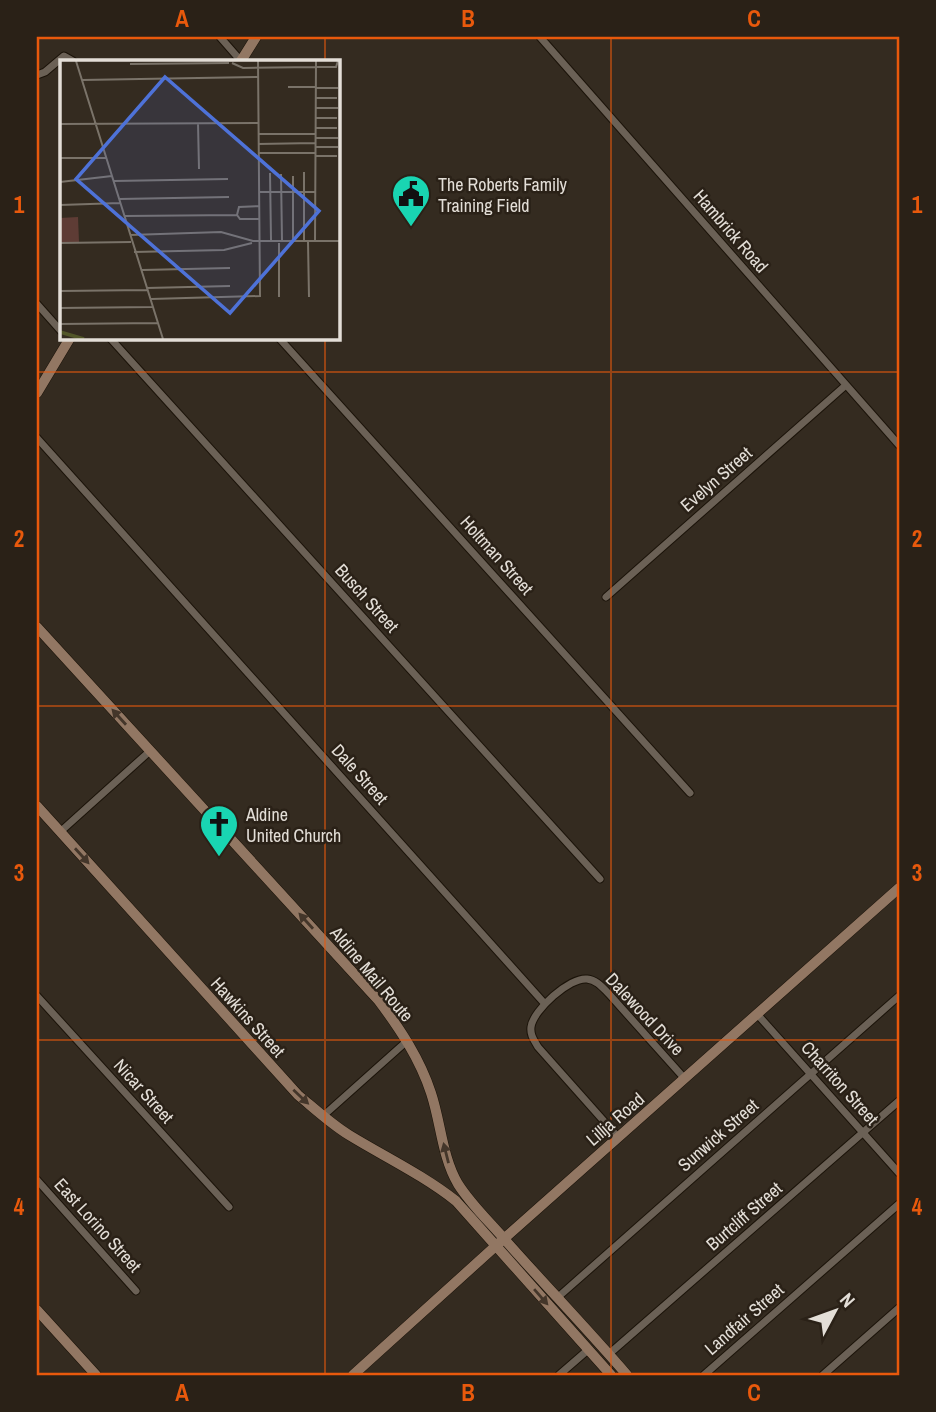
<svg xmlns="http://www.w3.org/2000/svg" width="936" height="1412" font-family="'Archivo Narrow',sans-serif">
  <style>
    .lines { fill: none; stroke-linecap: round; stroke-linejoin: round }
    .street-casing { stroke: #1b1309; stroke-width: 9 }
    .secondary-casing { stroke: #1b1309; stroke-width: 11 }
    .street { stroke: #6b6156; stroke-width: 7 }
    .secondary { stroke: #927763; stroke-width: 10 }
    .oneway { fill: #44362a }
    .grid { fill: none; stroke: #e8590c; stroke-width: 2; stroke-opacity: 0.55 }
    .labels { text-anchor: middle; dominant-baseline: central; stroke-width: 5; stroke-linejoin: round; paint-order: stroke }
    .poi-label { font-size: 18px; fill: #e3ded7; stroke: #2a2117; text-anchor: start }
    .street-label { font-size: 18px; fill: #e3ded7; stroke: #2a2117 }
    .inset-river { fill: none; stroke: #525629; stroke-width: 3.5 }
    .inset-road { fill: none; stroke: #7a7369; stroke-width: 2 }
    .view { fill: #4e72d8; fill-opacity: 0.15; stroke: #4e72d8; stroke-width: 3.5 }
    .inset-edge { fill: none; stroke: #e3ded7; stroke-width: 3.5 }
    .neatline { fill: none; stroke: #e8590c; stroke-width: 2.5 }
    .grid-label { font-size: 23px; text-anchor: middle; font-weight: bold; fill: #e8590c }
  </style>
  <rect width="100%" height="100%" fill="#342b20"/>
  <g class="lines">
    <defs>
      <path id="street" d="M220,37L241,61
        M540,37L899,445
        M37,75L45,72L64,56L73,61
        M37,304L61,331
        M110,338L600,879
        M279,338L690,793
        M37,438L545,1004
        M606,597L846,385
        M60,832L150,751
        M37,996L229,1207
        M757,1014L899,1173
        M323,1116L407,1041
        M618,1137L538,1047C534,1040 530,1035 531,1027C533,1010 570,977 587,979C597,980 603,988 609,994L685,1079
        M37,1180L136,1291
        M557,1298L899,996
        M609,1354L899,1101
        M559,1375L589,1349
        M704,1375L899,1204
        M823,1375L899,1308"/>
      <path id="secondary" d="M241,61L256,37
        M37,393L70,338
        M37,627L379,1001C400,1029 420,1059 431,1093C441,1123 442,1157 458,1184C472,1206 490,1222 506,1241C546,1286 588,1330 627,1375
        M37,806L298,1095C315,1109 331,1124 349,1135C385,1157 423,1175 456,1201L611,1375
        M37,1310L96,1375
        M353,1375L489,1252L899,888"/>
    </defs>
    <use href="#street" class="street-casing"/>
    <use href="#secondary" class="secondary-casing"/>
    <use href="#street" class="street"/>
    <use href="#secondary" class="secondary"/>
  </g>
  <defs><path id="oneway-solid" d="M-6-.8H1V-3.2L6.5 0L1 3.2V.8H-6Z" transform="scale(1.75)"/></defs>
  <g class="oneway">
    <use href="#oneway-solid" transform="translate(119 717) rotate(-132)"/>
    <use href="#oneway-solid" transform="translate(82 856) rotate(48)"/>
    <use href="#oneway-solid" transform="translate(306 921) rotate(-132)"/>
    <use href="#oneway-solid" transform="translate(301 1097) rotate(43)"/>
    <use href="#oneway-solid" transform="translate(446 1153) rotate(-104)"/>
    <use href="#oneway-solid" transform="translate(541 1297) rotate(49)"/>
  </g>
  <path class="grid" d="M325,37V61M611,37V1375M325,338V1375M37,372H899M37,706H899M37,1040H899"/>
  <defs>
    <symbol id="civic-pin" viewBox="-11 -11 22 30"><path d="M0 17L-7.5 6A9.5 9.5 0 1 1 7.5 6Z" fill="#19d5b2" stroke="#2a2117"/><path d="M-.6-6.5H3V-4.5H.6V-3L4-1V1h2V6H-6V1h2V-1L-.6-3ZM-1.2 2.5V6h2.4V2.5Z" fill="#111"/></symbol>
    <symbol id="church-pin" viewBox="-11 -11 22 30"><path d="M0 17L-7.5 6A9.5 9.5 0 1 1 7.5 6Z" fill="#19d5b2" stroke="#2a2117"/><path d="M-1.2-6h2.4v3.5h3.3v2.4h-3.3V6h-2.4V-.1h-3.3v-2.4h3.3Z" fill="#111"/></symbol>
  </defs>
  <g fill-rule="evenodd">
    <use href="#civic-pin" x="389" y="172" width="44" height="60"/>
    <use href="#church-pin" x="197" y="802" width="44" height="60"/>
  </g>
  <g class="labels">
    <g class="poi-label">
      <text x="438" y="184">The Roberts Family<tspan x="438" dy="21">Training Field</tspan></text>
      <text x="246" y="814">Aldine<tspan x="246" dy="21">United Church</tspan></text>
    </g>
    <g class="street-label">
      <text transform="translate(731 231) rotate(49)">Hambrick Road</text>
      <text transform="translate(716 479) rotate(-41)">Evelyn Street</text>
      <text transform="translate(497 555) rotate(48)">Holtman Street</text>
      <text transform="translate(367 598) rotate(48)">Busch Street</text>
      <text transform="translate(360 774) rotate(48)">Dale Street</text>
      <text transform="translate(372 974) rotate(50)">Aldine Mail Route</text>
      <text transform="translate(645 1014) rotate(47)">Dalewood Drive</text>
      <text transform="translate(248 1017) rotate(48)">Hawkins Street</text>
      <text transform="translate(840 1083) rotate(48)">Charriton Street</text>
      <text transform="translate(144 1091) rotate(48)">Nicar Street</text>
      <text transform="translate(615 1119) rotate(-41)">Lillja Road</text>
      <text transform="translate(718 1135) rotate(-41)">Sunwick Street</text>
      <text transform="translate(744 1216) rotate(-41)">Burtcliff Street</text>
      <text transform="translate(98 1225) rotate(48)">East Lorino Street</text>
      <text transform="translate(744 1319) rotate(-41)">Landfair Street</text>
    </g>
  </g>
  <g transform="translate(60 60)">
    <rect width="280" height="280" fill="#342b20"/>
    <path d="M18,157L19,182H0V158Z" fill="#5e3c35"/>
    <path class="inset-river" d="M0,272L24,279"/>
    <path class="inset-road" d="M16,1L103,279M172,3L183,8L256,7H276L278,1M70,4L169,3M22,20L198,17M228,27H255M255,28H278M255,38H277M255,48H278M255,58H277M138,63L139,109M0,64L198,63M255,68H277M198,74H255M255,78H278M198,84L255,83M255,87H278M198,93H255M255,96H277M0,98H46M244,112V181M210,113L211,180M221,114L222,181M233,116V181M54,121L168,119M0,122L52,116M199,132H255M59,139L169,137M0,145L60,143M177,155L179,147L199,146M65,156L177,155L180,159H199M70,175L161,172L193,181H280M255,181L256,1M248,182L249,237M0,183L71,182M219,183V237M74,192L164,190L192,183M82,210L170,208M87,228L170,226M0,231L87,230M91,239L200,236L198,1M0,248L92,247M0,264L98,263"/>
    <path class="view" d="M105,17L259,151L170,253L16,119Z"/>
    <rect width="280" height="280" class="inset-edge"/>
  </g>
  <rect width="936" height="1412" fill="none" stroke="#2a2117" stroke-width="77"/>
  <g transform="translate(835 1311) rotate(49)" stroke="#2a2117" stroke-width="5" paint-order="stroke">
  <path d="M0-5L12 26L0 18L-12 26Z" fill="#e3ded7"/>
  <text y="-10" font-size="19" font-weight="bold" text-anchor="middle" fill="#e3ded7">N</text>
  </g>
  <rect x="38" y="38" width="860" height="1336" class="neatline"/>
  <g class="grid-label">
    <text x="182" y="27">A</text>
    <text x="468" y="27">B</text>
    <text x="754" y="27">C</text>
    <text x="19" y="213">1</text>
    <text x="917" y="213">1</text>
    <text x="19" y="547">2</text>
    <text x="917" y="547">2</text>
    <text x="19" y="881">3</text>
    <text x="917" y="881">3</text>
    <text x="19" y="1215">4</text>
    <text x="917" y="1215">4</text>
    <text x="182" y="1401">A</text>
    <text x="468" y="1401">B</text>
    <text x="754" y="1401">C</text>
  </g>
</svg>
